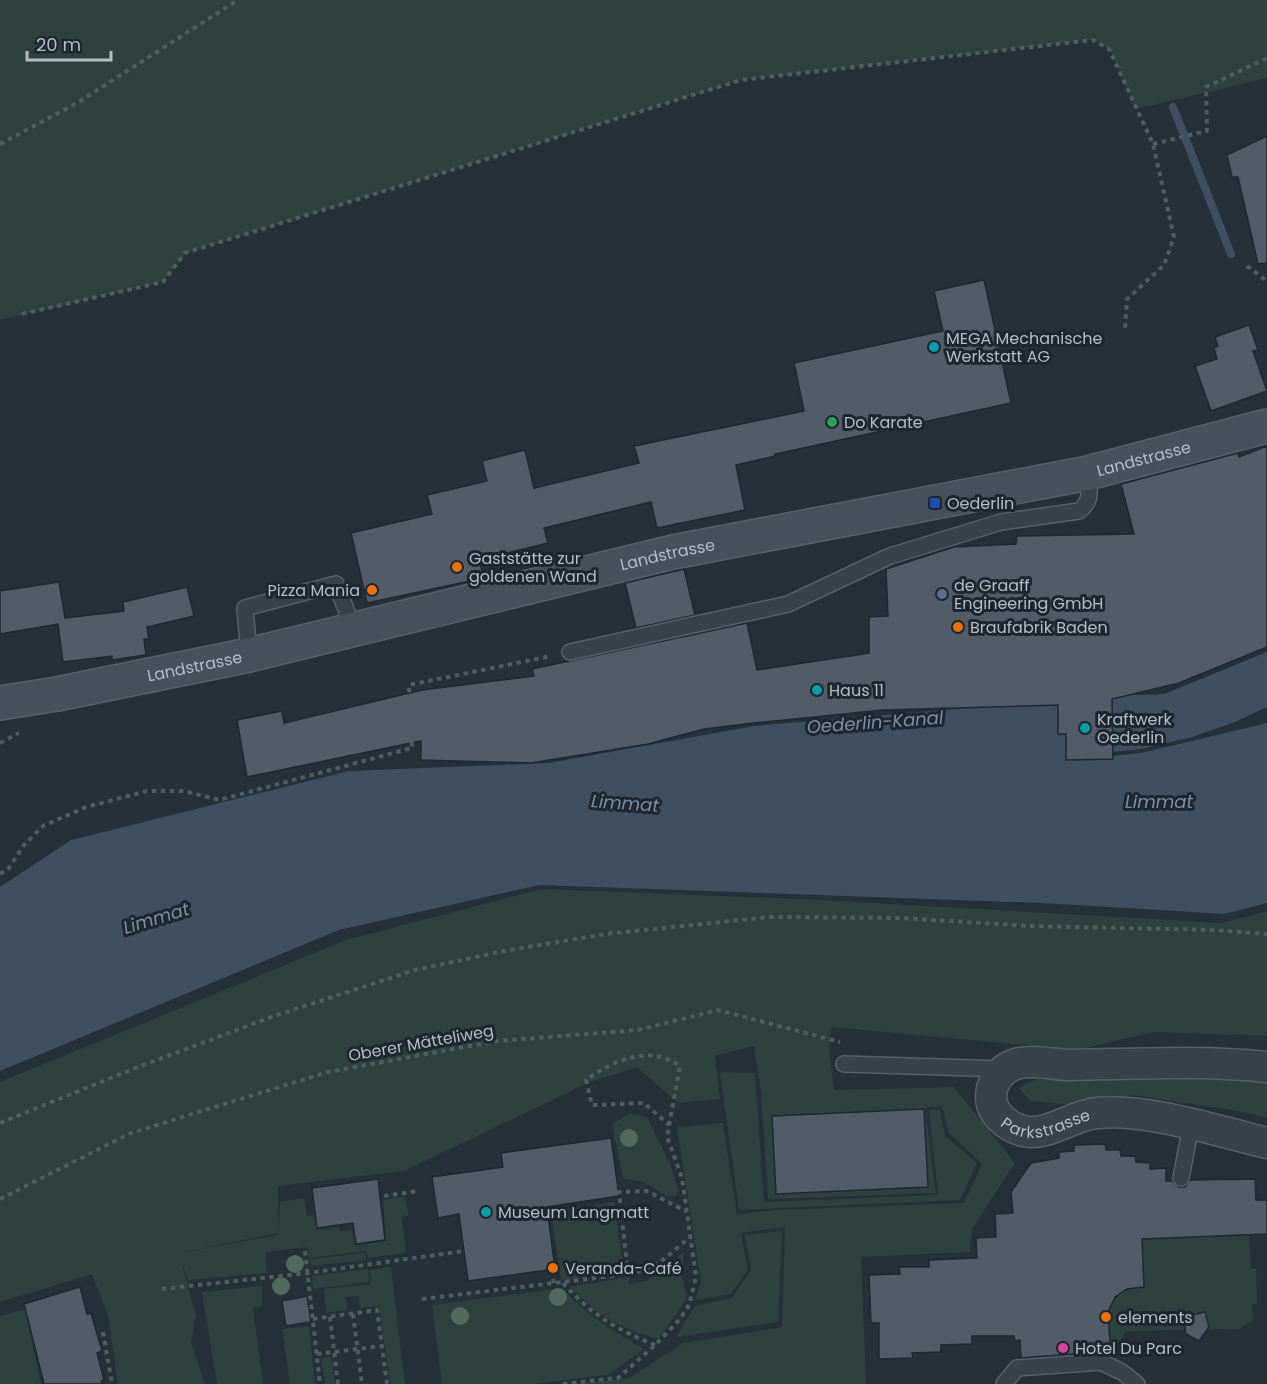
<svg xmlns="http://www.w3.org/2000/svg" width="1267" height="1384" font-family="Poppins,sans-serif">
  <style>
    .green { fill: #2d413f }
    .water { fill: #3d4f61 }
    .pier { fill: #253039 }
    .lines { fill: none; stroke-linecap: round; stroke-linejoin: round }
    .stream { stroke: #3d4f61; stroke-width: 8 }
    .building { fill: #515c68; stroke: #202831; stroke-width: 1.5 }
    .lane-casing { stroke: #575f68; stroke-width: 18 }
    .street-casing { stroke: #575f68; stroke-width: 33 }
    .secondary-casing { stroke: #575f68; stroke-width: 36 }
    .path { stroke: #4c5e5e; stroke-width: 4; stroke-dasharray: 4.5 4.5; stroke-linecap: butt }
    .lane { stroke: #39414a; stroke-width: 15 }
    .street { stroke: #39414a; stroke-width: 30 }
    .secondary { stroke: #47515c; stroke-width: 33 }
    .tree { fill: #516a5d }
    .culture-dot { fill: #0f9aa8; stroke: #1e262f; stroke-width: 2 }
    .leisure-dot { fill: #2e9e5b; stroke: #1e262f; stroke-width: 2 }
    .transit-dot { fill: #1a4fb4; stroke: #1e262f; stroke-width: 2 }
    .food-dot { fill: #e8710a; stroke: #1e262f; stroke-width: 2 }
    .service-dot { fill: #5c6f8a; stroke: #1e262f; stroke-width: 2 }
    .hotel-dot { fill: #d1479c; stroke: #1e262f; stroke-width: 2 }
    .labels { text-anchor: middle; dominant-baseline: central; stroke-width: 6; stroke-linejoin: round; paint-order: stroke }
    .poi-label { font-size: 16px; fill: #b4bdc6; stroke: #1e262f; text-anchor: start }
    .street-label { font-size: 16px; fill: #b4bdc6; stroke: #1e262f }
    .water-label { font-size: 18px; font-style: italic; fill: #7890a6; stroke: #1e262f }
  </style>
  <rect width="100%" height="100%" fill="#253039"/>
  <path class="green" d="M0,0H1267V78L1136,109L1109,49L1093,40L741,80L186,253L163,282L0,320Z
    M542,889L802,899L1222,923L1267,911V1036L1153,1032L1077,1050L831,1027L829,1050L834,1090L954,1087L1015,1163L972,1229L970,1252L861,1257L866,1384H579L629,1378L683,1343L782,1327L785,1227L741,1233L748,1269L731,1294L695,1300L701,1283L677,1127L723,1123L737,1214L774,1210L964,1203L982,1164L949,1133L942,1106L925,1107L936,1193L768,1199L761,1092L754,1046L715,1056L720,1099L678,1103L637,1067L590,1082L404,1171L278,1186V1233L179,1253L278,1235L280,1202L304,1198L307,1216L314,1215L317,1230L339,1227V1231L352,1230L355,1245L386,1241L383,1200L405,1196L409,1216L402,1217L406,1253L368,1258L366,1251L309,1258L307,1247L265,1252L267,1273L188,1280L181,1260L196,1316L191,1343L205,1384H118L108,1316L92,1274L0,1302V1082L346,940Z
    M720,1072L755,1073L764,1202L938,1195L929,1110H940L945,1136L977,1163L960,1200L739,1210Z
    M1038,1078C1115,1082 1191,1076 1267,1082V1118L1238,1111L1133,1095L1074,1105L1030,1101L1019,1088Z
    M630,1113L647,1117L670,1164L679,1191L675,1197L667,1196L643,1182L623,1178L612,1124Z
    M614,1202L624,1271L561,1280L551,1211Z
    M782,1231L778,1322L676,1337L695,1306L732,1298L751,1270L745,1235Z
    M1249,1235L1251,1268L1256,1269L1257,1303L1252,1305L1253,1320L1239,1329L1126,1331L1111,1357C1109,1323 1099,1291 1144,1287L1142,1239Z
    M684,1252L682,1276L687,1298L659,1339C618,1328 600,1317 570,1287L629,1277V1284L649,1280Z
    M365,1253L366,1260L311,1266L310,1259Z
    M391,1267L405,1384H390L379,1306L360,1308L359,1296L346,1297L347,1310L326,1313L324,1289L371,1284L370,1270Z
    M368,1269L369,1282L313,1289L312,1276Z
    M262,1286V1306L253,1308L263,1384H217L202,1292Z
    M563,1288C586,1316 614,1331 644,1349L608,1375L533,1384H442L432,1305Z
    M25,1309L41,1384H0V1316Z
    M309,1326L315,1384H290L282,1329Z
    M331,1357L335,1384H325L321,1358Z"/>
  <path class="water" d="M1267,652V903L1225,914L1042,903L539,885L339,930L0,1071V887L71,840L349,771L549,763L754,726L1111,696L1164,694Z"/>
  <path class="pier" d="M1267,707V723L1263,724L1141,753L1112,756V752L1141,749L1192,737L1235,722Z"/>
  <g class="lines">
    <path class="stream" d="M1173,107L1231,254"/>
  </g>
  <path class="building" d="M1267,136V263L1258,264L1238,177H1232L1227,155Z
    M984,280L1011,403L775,454V456L736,465L745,510L657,528L651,502L544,528L548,543L479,560L484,578L367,603L351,533L432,514L427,495L487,481L482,461L525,450L534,488L639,463L634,446L804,411L794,363L943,331L934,291Z
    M1249,325L1258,350L1253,351L1267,391L1211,411L1195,366L1217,359L1214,348L1218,346L1215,337Z
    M1267,446V647L1179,683L1112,699L1113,759L1066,760V734H1058V705L883,710L754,723L704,729L648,744L531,763L421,760V741L247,777L237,720L282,711L284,723L422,690L534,676L532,669L747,623L757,670L869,653V617L888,616L886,569L954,547L1016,544L1017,536L1134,534L1121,484L1238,453L1239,457Z
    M684,569L695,615L636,628L625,583Z
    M59,582L65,618L124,611L123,602L187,587L194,616L147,627L149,639H144L146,655L112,660V656L63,662L58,624L0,634V591Z
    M924,1109L928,1187L776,1194L772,1116Z
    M611,1138L619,1196L547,1207L555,1269L468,1281L459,1214L438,1218L432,1177L503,1167L501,1153Z
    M1105,1144L1106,1150H1120L1121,1156H1135L1136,1162L1150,1163V1169L1166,1168V1181H1172L1179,1187H1185L1190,1180L1255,1179L1256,1200H1267V1234L1142,1239L1144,1287L1127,1289L1115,1297L1108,1312L1111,1356L1100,1352L1021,1358L1020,1340L1015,1341L1014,1336H972V1344L941,1345V1352L912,1353L913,1358L879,1359V1323H871L869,1275L900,1274L899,1267H929V1260L977,1258L976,1238L996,1237L995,1214L1013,1213L1011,1192L1031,1163L1059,1158V1152L1074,1151V1145Z
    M378,1179L385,1240L356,1244L353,1223L317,1228L312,1188Z
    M80,1287L87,1314L91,1313L102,1351L97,1353L104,1380L101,1381L102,1384H44L24,1304Z
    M307,1296L311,1322L286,1326L282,1301Z
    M1205,1312L1209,1327L1199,1341L1186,1334L1183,1317Z"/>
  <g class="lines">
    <defs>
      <path id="lane" d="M570,652L788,604L890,556L1001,522L1079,511C1093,501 1089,489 1088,473
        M249,655L245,608L336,584L354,630
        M844,1064L1005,1069
        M1181,1178L1191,1125
        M1004,1384L1017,1368L1101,1362L1122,1372L1137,1384"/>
      <g id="street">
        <path id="s1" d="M1267,1067C1202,1060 1137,1064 1071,1065C1053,1065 1030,1058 1013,1065C1000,1070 991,1083 991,1097C991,1114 1008,1127 1023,1131C1048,1137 1072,1115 1097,1113C1146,1108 1218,1131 1267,1143"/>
      </g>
      <g id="secondary">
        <path id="s2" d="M0,703L57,694L249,655L673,552L1088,473L1267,426"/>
      </g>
    </defs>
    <use href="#lane" class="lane-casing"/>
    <use href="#street" class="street-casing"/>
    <use href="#secondary" class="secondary-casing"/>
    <path class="path" d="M0,144L77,103L238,0
      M1153,144L1207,131L1206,87L1267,58
      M1247,266L1267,281
      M22,314L163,282L185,253L741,80L1093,40L1109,49L1153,144L1174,237L1164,265L1127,299L1125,329
      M0,743L19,733
      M0,874L9,868L24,845L43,826L86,807L147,791H184L219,800L412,748L409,685L551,656
      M0,1123L138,1067L274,1016L415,970L504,951L606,934L770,917L900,918L1030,926L1214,930L1267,934
      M384,1196L419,1191
      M0,1199L131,1133L328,1072L497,1041L638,1030L718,1010L840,1042
      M305,1251L320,1384
      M552,1270L554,1283
      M628,1274C659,1268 667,1256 690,1237
      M563,1283C592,1315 615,1329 655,1345
      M162,1289L308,1273L464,1251
      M422,1299L628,1274L619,1192L647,1191L687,1212
      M353,1314L362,1384
      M330,1317L338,1384
      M313,1319L377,1310L387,1384
      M103,1332L112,1384
      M317,1354L381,1346
      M563,1384L618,1378L655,1345L680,1319L689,1305L696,1277L682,1178L667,1137L680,1066C649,1044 614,1060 586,1080L592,1105L644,1103L669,1125"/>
    <use href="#lane" class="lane"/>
    <use href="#street" class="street"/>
    <use href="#secondary" class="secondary"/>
  </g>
  <g class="tree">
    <circle cx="629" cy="1138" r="9"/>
    <circle cx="295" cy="1264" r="9"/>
    <circle cx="281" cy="1286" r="9"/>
    <circle cx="558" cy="1297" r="9"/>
    <circle cx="460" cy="1316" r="9"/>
  </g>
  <g class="culture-dot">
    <circle cx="934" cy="347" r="6"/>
    <circle cx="817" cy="690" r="6"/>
    <circle cx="1085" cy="728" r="6"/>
    <circle cx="486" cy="1212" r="6"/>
  </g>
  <circle class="leisure-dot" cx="832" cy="422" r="6"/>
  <rect class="transit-dot" x="929" y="497" width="12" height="12" rx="3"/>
  <g class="food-dot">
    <circle cx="457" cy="567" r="6"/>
    <circle cx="372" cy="590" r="6"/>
    <circle cx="958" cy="627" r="6"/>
    <circle cx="553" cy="1268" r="6"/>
    <circle cx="1106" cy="1317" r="6"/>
  </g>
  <circle class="service-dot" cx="942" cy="594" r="6"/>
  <circle class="hotel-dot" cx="1063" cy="1348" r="6"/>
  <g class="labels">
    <g class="poi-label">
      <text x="946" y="338">MEGA Mechanische<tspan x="946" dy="18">Werkstatt AG</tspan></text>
      <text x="844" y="422">Do Karate</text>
      <text x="947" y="503">Oederlin</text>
      <text x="469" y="558">Gaststätte zur<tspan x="469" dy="18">goldenen Wand</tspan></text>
      <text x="954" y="585">de Graaff<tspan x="954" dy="18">Engineering GmbH</tspan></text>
      <text x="360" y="590" text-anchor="end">Pizza Mania</text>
      <text x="970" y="627">Braufabrik Baden</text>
      <text x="829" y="690">Haus 11</text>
      <text x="1097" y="719">Kraftwerk<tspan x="1097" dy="18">Oederlin</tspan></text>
      <text x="498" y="1212">Museum Langmatt</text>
      <text x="565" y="1268">Veranda-Café</text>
      <text x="1118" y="1317">elements</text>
      <text x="1075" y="1348">Hotel Du Parc</text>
    </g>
    <g class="street-label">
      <text stroke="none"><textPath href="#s2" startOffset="1170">Landstrasse</textPath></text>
      <text stroke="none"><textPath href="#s2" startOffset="684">Landstrasse</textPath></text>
      <text stroke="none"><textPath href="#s2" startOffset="198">Landstrasse</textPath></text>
      <text transform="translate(421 1043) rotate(-10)">Oberer Mätteliweg</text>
      <text stroke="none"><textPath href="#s1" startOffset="369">Parkstrasse</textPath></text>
    </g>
    <g class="water-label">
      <text transform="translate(875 722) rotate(-4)">Oederlin-Kanal</text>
      <text x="1159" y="801">Limmat</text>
      <text transform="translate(625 803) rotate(4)">Limmat</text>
      <text transform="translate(156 918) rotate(-17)">Limmat</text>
    </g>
  </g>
  <path d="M27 51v9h84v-9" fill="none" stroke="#b4bdc6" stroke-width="3"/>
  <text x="36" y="51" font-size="18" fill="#b4bdc6" stroke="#1e262f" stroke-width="4.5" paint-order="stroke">20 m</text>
</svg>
